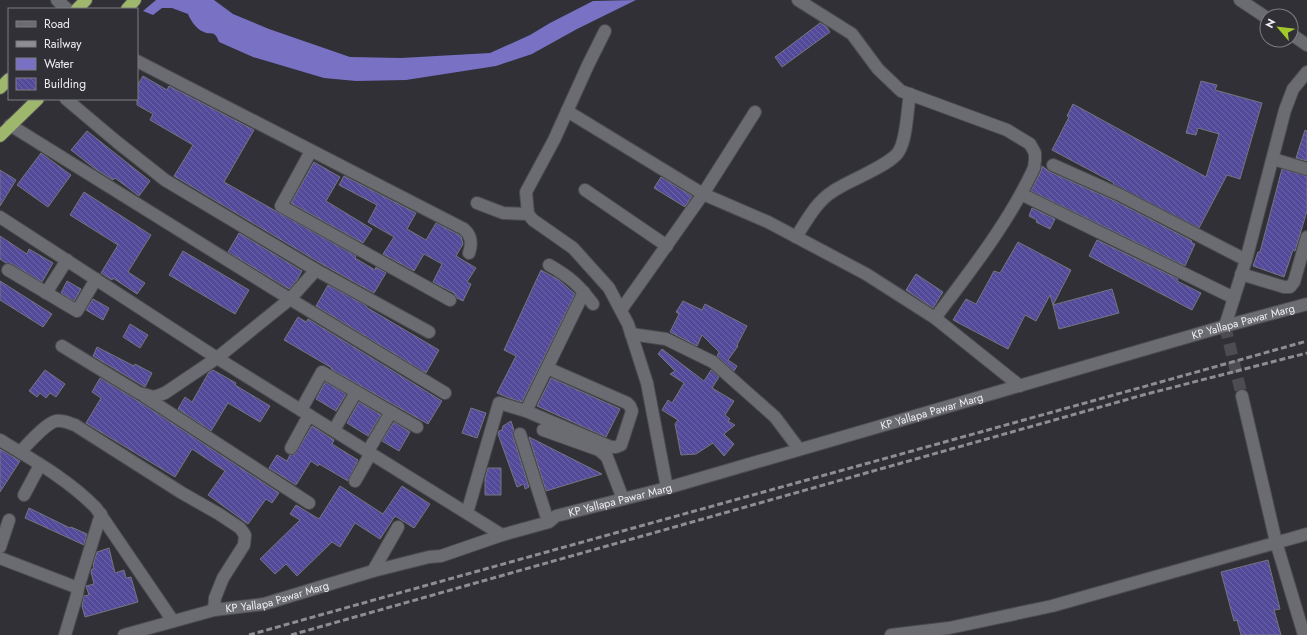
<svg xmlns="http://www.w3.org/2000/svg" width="1307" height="635" font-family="Jost,sans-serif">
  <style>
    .water { fill: #7871c4 }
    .building { fill: url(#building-back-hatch); stroke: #75757c }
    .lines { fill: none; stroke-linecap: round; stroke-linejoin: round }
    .minor-tunnel { stroke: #4c4c52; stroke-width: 12; stroke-dasharray: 12 6; stroke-linecap: butt }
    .minor-casing { stroke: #4b4b50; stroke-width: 14 }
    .highway-casing { stroke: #4b4b50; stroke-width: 14 }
    .minor { stroke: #6b6b72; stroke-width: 12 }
    .highway { stroke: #9fb76c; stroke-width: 12 }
    .rail { stroke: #8d8d92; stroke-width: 3; stroke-dasharray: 6 3; stroke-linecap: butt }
    .labels { text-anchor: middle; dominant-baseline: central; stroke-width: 3; stroke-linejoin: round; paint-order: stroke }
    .street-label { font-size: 11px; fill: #eeeef2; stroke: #303036 }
  </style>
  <defs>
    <pattern id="building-back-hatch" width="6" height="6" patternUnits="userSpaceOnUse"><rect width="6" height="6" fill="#544a9a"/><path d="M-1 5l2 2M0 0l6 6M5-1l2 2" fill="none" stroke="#6d64a9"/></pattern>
  </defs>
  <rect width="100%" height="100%" fill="#303036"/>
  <path class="water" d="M156,0H214L233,14L269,29L350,57L401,58L490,53L530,35L550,23L593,1L636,0L577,29L532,54L496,66L406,80L356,81L324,78L253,57L219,42C214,29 212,36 204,32C196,29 191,21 188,14L172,8H162L153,15L143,11Z"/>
  <path class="building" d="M820,23L826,26L830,32L782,67L775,57Z
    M143,76L167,90L169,86L254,130L224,182L356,256L355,258L375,270L376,267L386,273L374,293L320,263L174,176L193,145L150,120L153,114L137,105V86Z
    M1201,81L1217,85L1215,90L1262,103L1240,179L1227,175L1199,228L1113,184L1114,183L1052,150L1069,117L1067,116L1073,104L1206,177L1219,134L1198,128L1196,135L1186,133Z
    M1305,130L1307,131V161L1296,158Z
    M87,131L150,181L139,196L115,178L113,180L94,168L71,150Z
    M41,153L71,175L48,207L17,185Z
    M314,162L340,177L326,201L372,229L363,243L291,203Z
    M1042,166L1050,172L1115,201L1192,241L1191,242L1195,244L1185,266L1031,191L1041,171Z
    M1282,169L1307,176V211L1295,251L1293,250L1284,277L1253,266L1258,252H1260Z
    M0,170L16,180L0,206Z
    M344,176L416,213L407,229L426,240L436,223L461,236L463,244L456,256L476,268L467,282L471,284L463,301L457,298L454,293L433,282L442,264L424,254L414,271L383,254L394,237L368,222L377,205L339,185Z
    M661,177L692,196L685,207L654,188Z
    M84,192L151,235L128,272L145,283L137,294L113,278L112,280L101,273L118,245L70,215Z
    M1032,208L1055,219L1050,229L1036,222L1037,220L1029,216Z
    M239,233L302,271L297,280L289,289L228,252Z
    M0,236L27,254L29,249L53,263L42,282L12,264L6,263L0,259Z
    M1097,240L1178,279L1177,281L1201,293L1192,310L1089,256Z
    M1018,242L1071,270L1053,305L1050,295L1036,321L1025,315L1008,349L953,320L966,299L976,304L994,271L1000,273Z
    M183,251L249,290L235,314L169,275Z
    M541,270L559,280L575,294L522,402L509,398L497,393L516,356L504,350Z
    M916,274L943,292L933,308L906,290Z
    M0,281L52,314L43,327L0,300Z
    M67,281L81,289L74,301L61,293Z
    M328,285L367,306L366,307L439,350L426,373L316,306Z
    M1112,289L1119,313L1059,329L1053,305Z
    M93,299L109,308L103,320L86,310Z
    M683,301L702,310L705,304L747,326L737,345L738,346L728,360L737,366L734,371L717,356L719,352L702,335L697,346L670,332L679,314L676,312Z
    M298,317L306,322L308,319L442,401L428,424L331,369L332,368L284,340Z
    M130,324L148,335L140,348L123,337Z
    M97,347L134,366L135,364L152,373L145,387L93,356Z
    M662,349L704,381L711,370L719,377L712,388L734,401L725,415L730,419L728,421L735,425L724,434L734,444L724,456L713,443L696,454L681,455L675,424L678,420L662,410L668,400L672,403L684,383L670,374L675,371L658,354Z
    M45,370L65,384L56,397L50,393L46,398L40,393L37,397L29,391Z
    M213,370L236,383L235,385L270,406L260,422L228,403L211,431L178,409L185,397L192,402L209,372Z
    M100,378L138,401L279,493L272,503L266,499L248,524L208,495L225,471L192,449L175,477L86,423L101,398L92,392Z
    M551,378L620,409L606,437L537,406Z
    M325,382L346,394L336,411L316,399Z
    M359,402L381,415L368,436L347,423Z
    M471,408L486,413L477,438L462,433Z
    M511,421L514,430L513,436L529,487L525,489L524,484L517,487L498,434L499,431L502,430L503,426Z
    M394,422L410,432L399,451L382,441Z
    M312,426L334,440L332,444L358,460L348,481L319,464L318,466L311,461L296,485L269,468L277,455L287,461L290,455L295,454Z
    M529,437L602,474L546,491Z
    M0,449L20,461L0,492Z
    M488,468H501V495H485V479Z
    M340,486L383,514L402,486L430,504L414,528L395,516L380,539L355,523L340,547L332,542L297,576L286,564L275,574L260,559L300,520L290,514L296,505L319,519Z
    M29,508L70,528L71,527L87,534L84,545L25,518Z
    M109,548L115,573L124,570L126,578L131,577L138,602L85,617L82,606L84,596L89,595L86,586L94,584L91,572L92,569H94L93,565L97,552Z
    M1268,560L1280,609L1274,610L1281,635H1241L1237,620L1234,621L1221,572Z"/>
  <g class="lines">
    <path class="minor-tunnel" d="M1225,326L1242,396"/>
    <defs>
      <g id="minor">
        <path d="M57,0L67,9"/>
        <path d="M798,0L852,34L878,69L901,91L1007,130L1030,144L1035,153V160L1034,168C1009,222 971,270 935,318"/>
        <path d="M1240,0L1267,18"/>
        <path d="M1291,34L1307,45"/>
        <path d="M137,61L464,229C472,236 472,244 469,253"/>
        <path d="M66,99L117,142L165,180L316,270L429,332"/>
        <path d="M567,111L703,194L768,222L866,274L935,318L1020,386"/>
        <path d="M10,125L290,299L445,393"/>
        <path d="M311,151L281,206L450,300"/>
        <path d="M1273,159L1307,169"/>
        <path d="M1053,165L1118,194L1246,260"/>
        <path d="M585,190L667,246"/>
        <path d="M1021,194L1234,298"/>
        <path d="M477,203L503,213L528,214L533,220L573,248L609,288L628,324L647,383L667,488"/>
        <path d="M528,214L526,192L554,140L588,65L605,31"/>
        <path d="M0,217L217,358L502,535"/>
        <path d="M796,237C806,222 816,202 832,192C847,181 892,165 899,151C907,138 907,110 910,94"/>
        <path d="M549,265C570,277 579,285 593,304"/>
        <path d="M8,270L77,311L96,279"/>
        <path d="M1241,274L1284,287H1290L1294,282L1307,237"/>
        <path d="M46,293L67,260"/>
        <path d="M621,310L703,194L755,112"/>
        <path d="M1225,326L1246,260L1285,110L1293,89L1307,72"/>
        <path d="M631,334L666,339L713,362L775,417L799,449"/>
        <path d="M62,346L139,393L154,397L165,393L217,358L290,299L316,270"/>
        <path d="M547,368L627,403L630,406L632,411L621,445L616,447H611L526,411L584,292"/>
        <path d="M144,396L309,503"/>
        <path d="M1242,396L1276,542L1304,635"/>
        <path d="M301,410L322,372L417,427"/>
        <path d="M334,430L356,392"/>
        <path d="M543,430L599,450L607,457L623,499"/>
        <path d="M520,434L546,515"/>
        <path d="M0,440C33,460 69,480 96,508L173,621"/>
        <path d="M291,448L309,415"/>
        <path d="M368,451L391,412"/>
        <path d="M20,452C28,444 46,423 56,421C63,420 69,423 75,425L182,493L219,514L240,528L245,535L244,545L223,578L215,598L214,610"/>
        <path d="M355,481L371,453"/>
        <path d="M24,495L40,465"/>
        <path d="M467,513L499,403L526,411"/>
        <path d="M0,547L9,520"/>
        <path d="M0,558L78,588L77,595L65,635"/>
        <path d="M373,571L398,527"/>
        <path d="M78,588L101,514"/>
        <path id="s1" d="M124,635L214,610L264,604L373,571L429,557L441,556L502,535L549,522L556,516L667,488L1225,326L1307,304"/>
        <path d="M891,635L949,628L1052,606L1307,534"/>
      </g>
      <path id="highway" d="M77,9L86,0
        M127,9L135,0
        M0,88L9,79
        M0,136L38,99"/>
    </defs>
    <use href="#minor" class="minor-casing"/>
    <use href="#highway" class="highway-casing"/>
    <use href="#minor" class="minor"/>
    <use href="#highway" class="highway"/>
    <path class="rail" d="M249,635C601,536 955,440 1307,341
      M291,635L1143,395L1307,353"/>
  </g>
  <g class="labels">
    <g class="street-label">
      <text stroke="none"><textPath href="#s1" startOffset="1164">KP Yallapa Pawar Marg</textPath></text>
      <text stroke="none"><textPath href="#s1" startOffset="840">KP Yallapa Pawar Marg</textPath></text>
      <text stroke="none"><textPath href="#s1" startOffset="516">KP Yallapa Pawar Marg</textPath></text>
      <text stroke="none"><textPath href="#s1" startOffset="158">KP Yallapa Pawar Marg</textPath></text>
    </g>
  </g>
  <rect x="8" y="8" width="130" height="92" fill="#303036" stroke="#7c7c81"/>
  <rect x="16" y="21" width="20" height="6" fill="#6b6b72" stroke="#7c7c81"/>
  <text x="44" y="28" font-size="12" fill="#eeeef2">Road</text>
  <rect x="16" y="41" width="20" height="6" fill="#8d8d92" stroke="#7c7c81"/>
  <text x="44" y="48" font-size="12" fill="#eeeef2">Railway</text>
  <rect x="16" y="58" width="20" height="12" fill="#7871c4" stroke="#7c7c81"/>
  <text x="44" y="68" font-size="12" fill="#eeeef2">Water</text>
  <rect x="16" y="78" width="20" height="12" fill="url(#building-back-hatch)" stroke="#7c7c81"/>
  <text x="44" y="88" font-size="12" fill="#eeeef2">Building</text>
  <g transform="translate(1279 28) rotate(298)"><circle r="19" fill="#303036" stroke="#7c7c81"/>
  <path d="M0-3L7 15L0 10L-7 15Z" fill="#a1c929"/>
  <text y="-6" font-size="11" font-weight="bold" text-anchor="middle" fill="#eeeef2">N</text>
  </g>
</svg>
